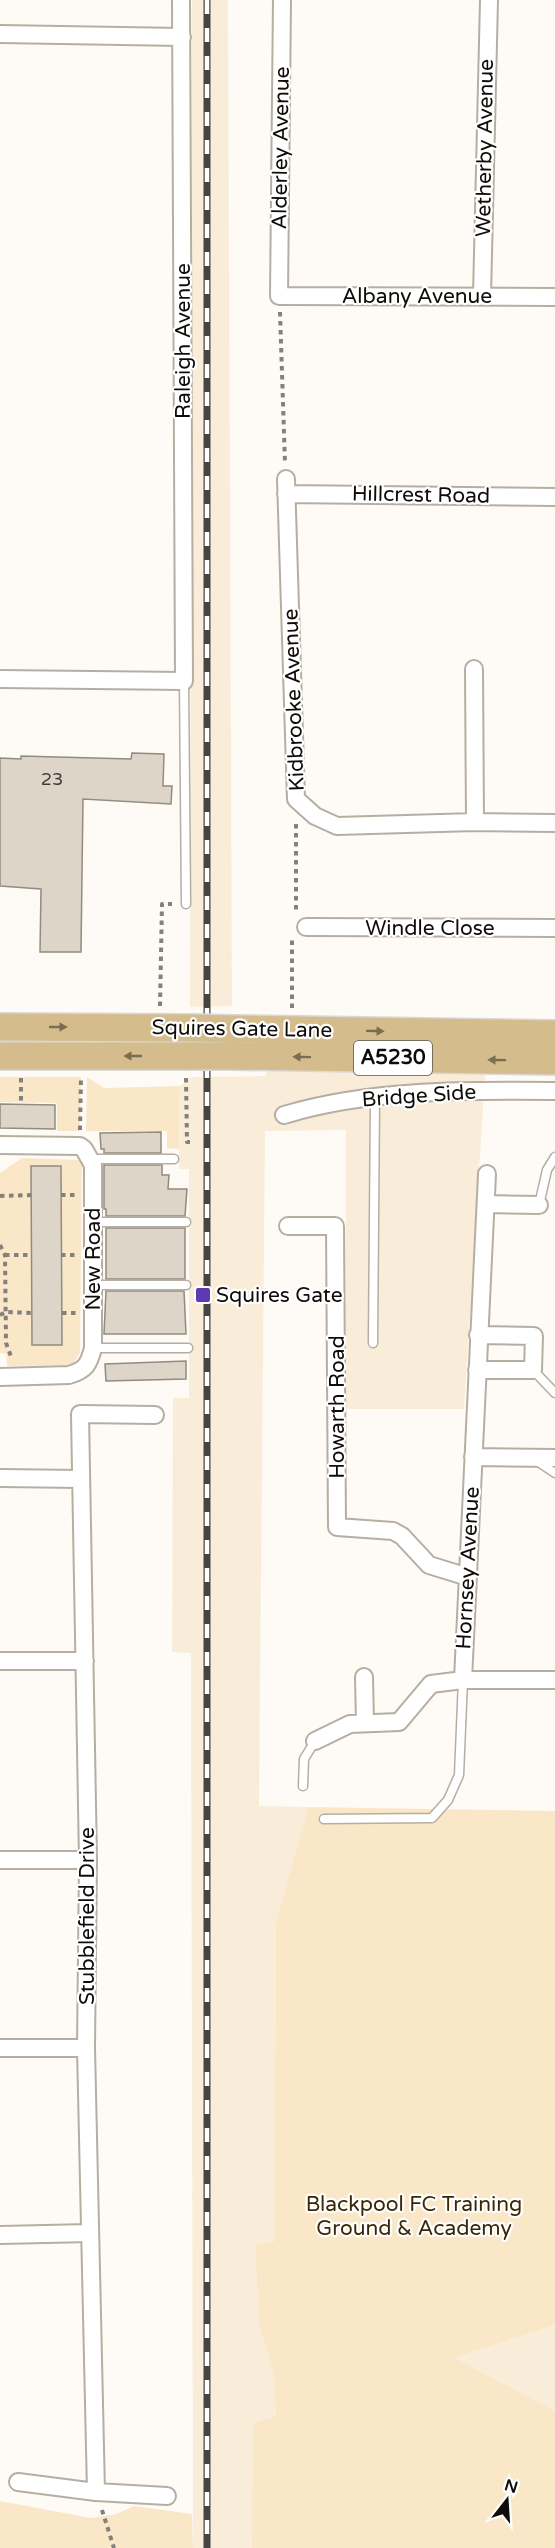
<svg xmlns="http://www.w3.org/2000/svg" width="555" height="2548" font-family="'Varela Round',sans-serif">
  <style>
    .built { fill: #f9edd9 }
    .green { fill: #f9e7c8 }
    .building { fill: #dcd5c8; stroke: #928b7f; stroke-width: 1.5 }
    .lines { fill: none; stroke-linecap: round; stroke-linejoin: round }
    .service-casing { stroke: #b6aea2; stroke-width: 11 }
    .minor-casing { stroke: #b6aea2; stroke-width: 20 }
    .primary-casing { stroke: #d8d8d7; stroke-width: 30 }
    .path { stroke: #84817d; stroke-width: 4; stroke-dasharray: 4.5 4.5; stroke-linecap: butt }
    .service { stroke: #fff; stroke-width: 8 }
    .minor { stroke: #fff; stroke-width: 16 }
    .primary { stroke: #d5bc8d; stroke-width: 27 }
    .rail-casing { stroke: #464440; stroke-width: 7 }
    .rail { stroke: #fff; stroke-width: 4.5; stroke-dasharray: 14; stroke-linecap: butt }
    .primary-bridge-casing { stroke: #d8d8d7; stroke-width: 30; stroke-linecap: butt }
    .primary-bridge { stroke: #d5bc8d; stroke-width: 27 }
    .oneway { fill: #7b6d51 }
    .poi-dot { fill: #5c3ab2; stroke: #fff; stroke-width: 2 }
    .labels { text-anchor: middle; dominant-baseline: central; stroke-width: 4.5; stroke-linejoin: round; paint-order: stroke }
    .number-label { font-size: 18px; fill: #423e38 }
    .shield { fill: #fff; stroke: #565552; stroke-width: 1.5 }
    .shield-label { font-size: 20px; font-weight: bold; fill: #0e0c08 }
    .street-label { font-size: 21px; fill: #0e0c08; stroke: #fff }
    .poi-label { font-size: 21px; fill: #0e0c08; stroke: #fff; text-anchor: start }
    .park-label { font-size: 21px; fill: #392805; stroke: #fff }
  </style>
  <rect width="100%" height="100%" fill="#fefbf6"/>
  <path class="built" d="M192,0H228L232,1006L190,1007Z
    M266,1056L486,1060L464,1409H345L346,1130L265,1131L259,1806L308,1807L276,1922L274,2242L255,2246L259,2325L273,2371L276,2416L555,2325V2548H193L191,1653L172,1652L173,1398H189V1169H179L180,1086L191,1077L266,1076Z"/>
  <path class="green" d="M0,1077H81L80,1131H57V1103L0,1102Z
    M87,1077L104,1088L180,1086L179,1149L167,1148V1131H86Z
    M22,1158L82,1160L80,1352L73,1365L7,1366L6,1354L0,1353V1173Z
    M308,1807L555,1811V2325L454,2358L555,2411V2548H252L253,2424L276,2416L273,2371L259,2325L255,2245L274,2242L276,1922Z
    M0,2501L91,2518L116,2514L134,2506L192,2514L193,2548H0Z"/>
  <path class="building" d="M132,753L164,754L163,786H172L171,804L83,799L81,952H40L41,889L0,886V758L21,759V756L131,759Z
    M0,1104L55,1105V1129L0,1128Z
    M161,1132V1153H104V1149H101L100,1133Z
    M104,1165H162V1175H169L168,1189H187L185,1216H106V1209H104Z
    M31,1166H61L62,1345H32Z
    M106,1228H185V1279H106Z
    M106,1291H184L186,1334H104Z
    M186,1361V1379L106,1381L105,1364Z"/>
  <g class="lines">
    <defs>
      <path id="service" d="M184,681L186,904
        M91,1159H174
        M539,1205L547,1170L555,1157
        M93,1222H186
        M93,1285H186
        M373,1343L375,1098
        M93,1348H188
        M533,1370L555,1393
        M537,1461L555,1473
        M303,1786L304,1759L315,1741
        M324,1819L432,1818L448,1800L459,1775L463,1680"/>
      <path id="minor" d="M282,0L279,296L555,297
        M0,34L182,37
        M482,296L489,0
        M286,479L296,799L315,816L337,826L475,822L555,823
        M286,494L555,497
        M474,669L475,822
        M0,679L184,681L181,0
        M306,927L555,928
        M284,1115C370,1089 466,1090 555,1091
        M0,1145L80,1146L84,1149L93,1165V1348C89,1364 86,1370 69,1375L0,1377
        M486,1204L539,1205
        M288,1226H335L337,1527L393,1531L402,1536L429,1565L468,1577
        M477,1370H533L534,1336L478,1335
        M473,1457L555,1458
        M0,1478L81,1479
        M0,1661H85
        M364,1677L365,1723
        M463,1680L487,1174
        M315,1741L350,1724L399,1722L431,1684L463,1680H555
        M0,1860H88
        M0,2048H86
        M0,2235L90,2233
        M18,2482L96,2492L86,2048L88,1860L80,1414L155,1415
        M96,2492L167,2496"/>
      <path id="primary" d="M0,1027L192,1028
        M233,1029L555,1034
        M0,1056H191
        M231,1056L555,1061"/>
    </defs>
    <use href="#service" class="service-casing"/>
    <use href="#minor" class="minor-casing"/>
    <use href="#primary" class="primary-casing"/>
    <path class="path" d="M280,312L285,463
      M296,824V913
      M160,1006L162,904H172
      M292,1008V937
      M21,1078V1104
      M186,1078L187,1142H190
      M80,1130L81,1077
      M61,1195H75
      M0,1196L31,1195
      M0,1245L5,1255L6,1343L12,1359
      M5,1255H31
      M61,1255H75
      M62,1313H76
      M0,1315L6,1312L32,1313
      M102,2510L114,2548"/>
    <use href="#service" class="service"/>
    <use href="#minor" class="minor"/>
    <use href="#primary" class="primary"/>
    <defs>
      <path id="rail" d="M207,0V2548"/>
    </defs>
    <use href="#rail" class="rail-casing"/>
    <use href="#rail" class="rail"/>
    <defs>
      <path id="primary-bridge" d="M192,1028L233,1029
        M191,1056H231"/>
    </defs>
    <use href="#primary-bridge" class="primary-bridge-casing"/>
    <use href="#primary-bridge" class="primary-bridge"/>
  </g>
  <defs><path id="oneway-solid" d="M-6-.8H1V-3.2L6.5 0L1 3.2V.8H-6Z" transform="scale(1.5)"/></defs>
  <g class="oneway">
    <use href="#oneway-solid" transform="translate(58 1027)"/>
    <use href="#oneway-solid" transform="translate(375 1031) rotate(1)"/>
    <use href="#oneway-solid" transform="translate(133 1056) rotate(180)"/>
    <use href="#oneway-solid" transform="translate(302 1057) rotate(-179)"/>
    <use href="#oneway-solid" transform="translate(497 1060) rotate(-179)"/>
  </g>
  <rect class="poi-dot" x="195" y="1287" width="16" height="16" rx="3"/>
  <g class="labels">
    <g class="number-label">
      <text x="52" y="779">23</text>
    </g>
    <rect class="shield" x="354" y="1041" width="78" height="34" rx="4.5"/>
    <g class="shield-label">
      <text x="393" y="1058">A5230</text>
    </g>
    <g class="street-label">
      <text transform="translate(281 148) rotate(-89)">Alderley Avenue</text>
      <text transform="translate(485 148) rotate(-89)">Wetherby Avenue</text>
      <text x="417" y="296">Albany Avenue</text>
      <text transform="translate(183 341) rotate(-90)">Raleigh Avenue</text>
      <text transform="translate(421 495) rotate(1)">Hillcrest Road</text>
      <text transform="translate(294 700) rotate(-92)">Kidbrooke Avenue</text>
      <text x="430" y="928">Windle Close</text>
      <text transform="translate(242 1029) rotate(1)">Squires Gate Lane</text>
      <text transform="translate(419 1096) rotate(-4)">Bridge Side</text>
      <text transform="translate(93 1259) rotate(-90)">New Road</text>
      <text transform="translate(337 1407) rotate(-90)">Howarth Road</text>
      <text transform="translate(468 1568) rotate(-87)">Hornsey Avenue</text>
      <text transform="translate(87 1916) rotate(-90)">Stubblefield Drive</text>
    </g>
    <g class="poi-label">
      <text x="216" y="1295">Squires Gate</text>
    </g>
    <g class="park-label">
      <text x="414" y="2204">Blackpool FC Training<tspan x="414" dy="24">Ground &amp; Academy</tspan></text>
    </g>
  </g>
  <g transform="translate(507 2500) rotate(17)" stroke="#ffffff" stroke-width="4.5" paint-order="stroke">
  <path d="M0-4.5L10 22L0 15L-10 22Z" fill="#0e0c08"/>
  <text y="-9" font-size="16" font-weight="bold" text-anchor="middle" fill="#0e0c08">N</text>
  </g>
</svg>
